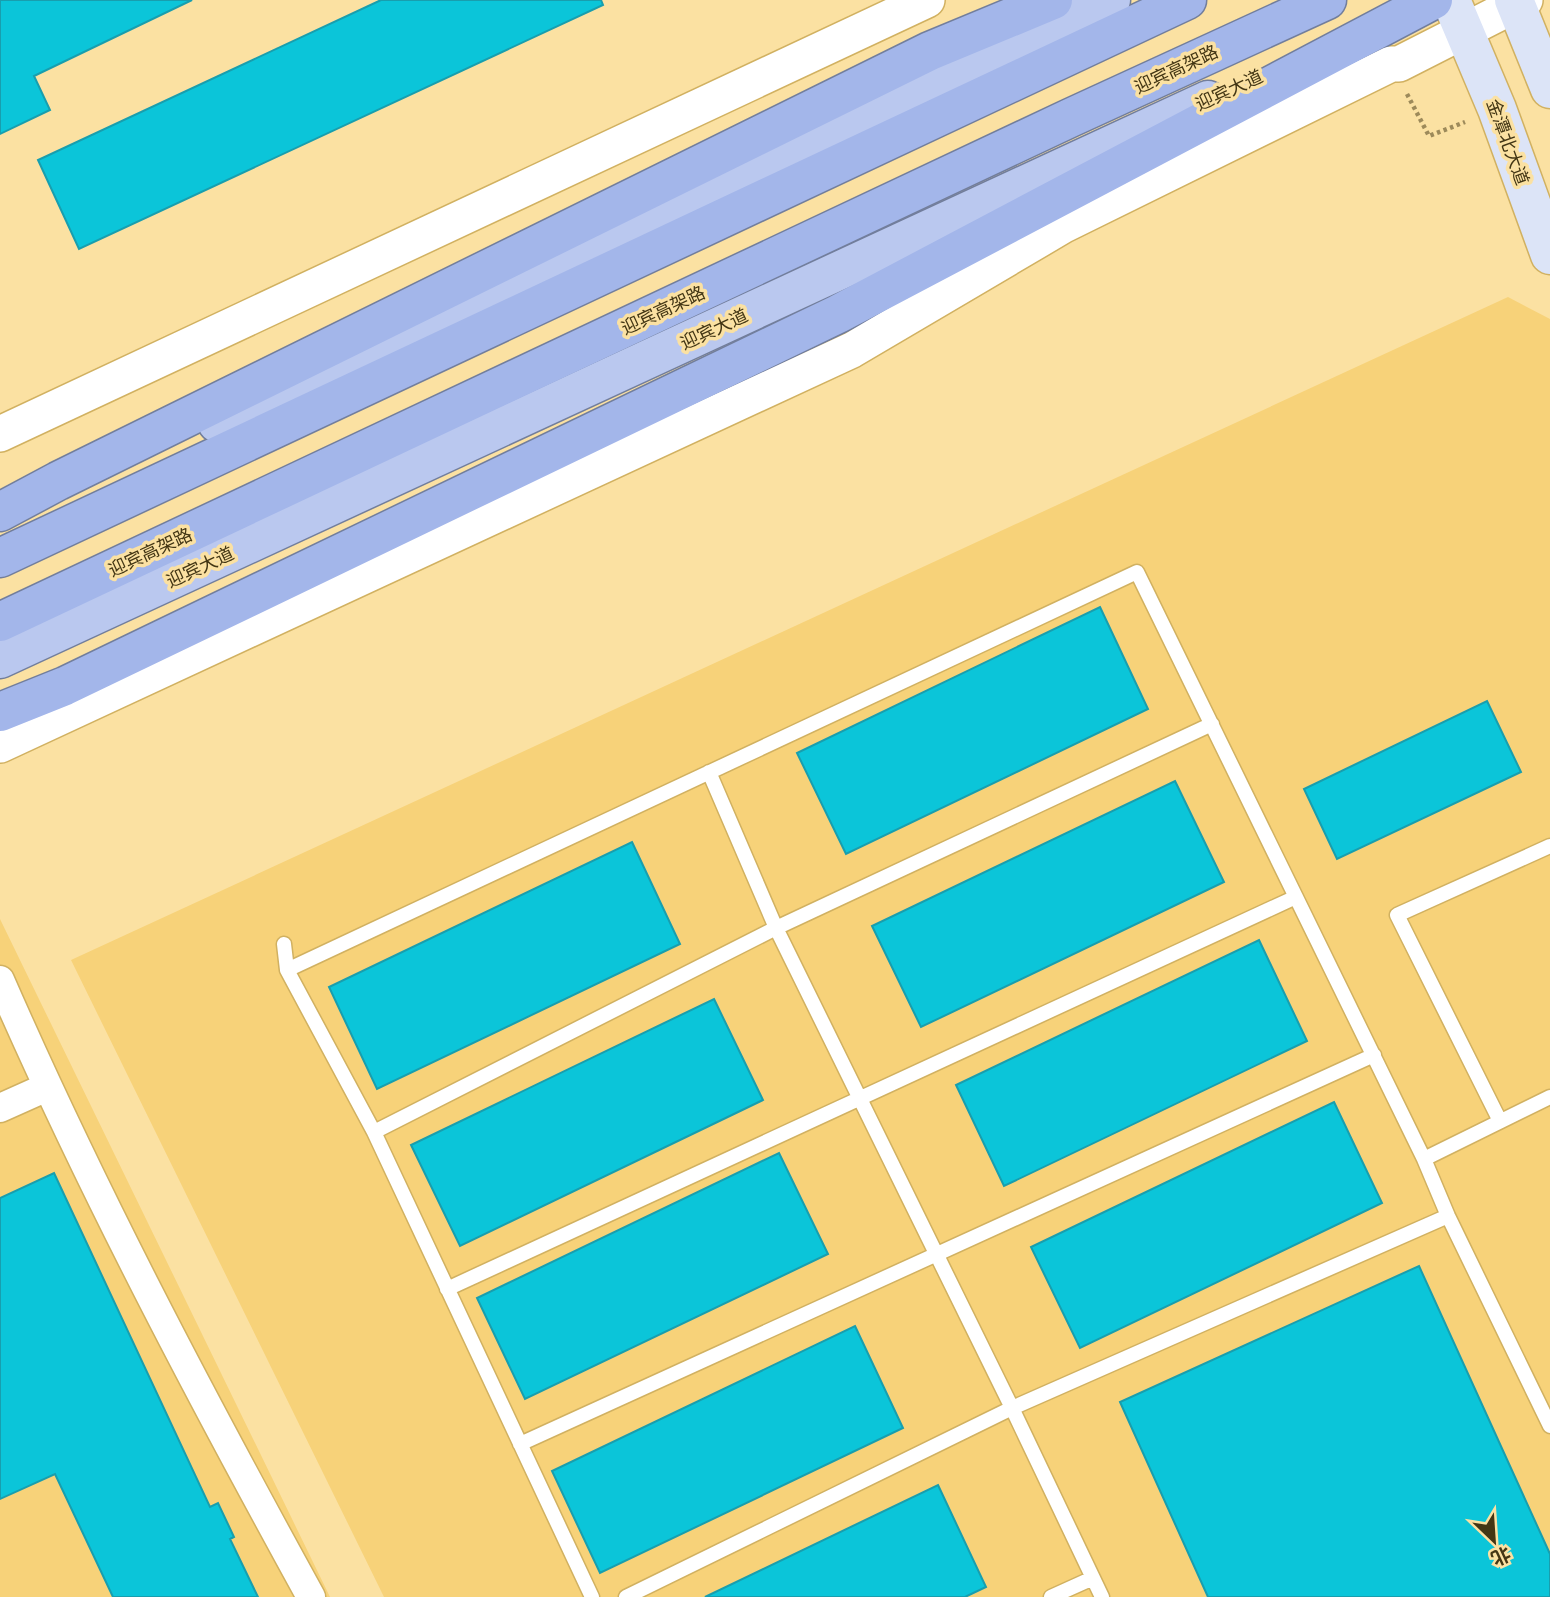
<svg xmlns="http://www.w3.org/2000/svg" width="1550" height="1597" font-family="Merriweather,'Noto Sans SC',serif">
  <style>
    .built { fill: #f7d279 }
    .building { fill: #0bc5d9; stroke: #189eae; stroke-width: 2 }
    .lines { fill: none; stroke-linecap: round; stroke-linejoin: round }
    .service-casing { stroke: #d1b161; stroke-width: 17 }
    .minor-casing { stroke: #d1b161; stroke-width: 31 }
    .tertiary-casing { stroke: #d1b161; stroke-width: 38 }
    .secondary-casing { stroke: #d1b161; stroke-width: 41 }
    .primary-casing { stroke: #727e9c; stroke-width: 41 }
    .trunk-casing { stroke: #727e9c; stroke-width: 41 }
    .path { stroke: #9d8a5a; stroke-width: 4.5; stroke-dasharray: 3.5 3.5; stroke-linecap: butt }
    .service { stroke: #fff; stroke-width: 14 }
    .minor { stroke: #fff; stroke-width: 28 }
    .tertiary { stroke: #fff; stroke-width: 35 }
    .secondary { stroke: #dce4f7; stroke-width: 38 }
    .primary { stroke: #bac8ef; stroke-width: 38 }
    .trunk { stroke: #a3b6ea; stroke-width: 38 }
    .labels { text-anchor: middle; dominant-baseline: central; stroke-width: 7; stroke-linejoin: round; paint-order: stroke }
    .street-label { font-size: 18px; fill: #433614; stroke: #fbe1a2 }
  </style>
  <rect width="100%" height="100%" fill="#fbe1a2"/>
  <path class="built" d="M1508,297L1550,319V1597H384L71,960Z
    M0,919L330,1597H0Z"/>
  <path class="building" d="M0,0H192L34,76L50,110L0,134Z
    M381,0H601L603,5L79,249L38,160Z
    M1100,607L1148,709L846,854L797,753Z
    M1487,701L1521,772L1337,859L1304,789Z
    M1175,781L1224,882L921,1027L872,926Z
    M632,842L680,944L377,1089L329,987Z
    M1259,940L1307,1041L1004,1186L956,1085Z
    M714,999L763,1100L460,1246L411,1145Z
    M1334,1102L1382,1203L1080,1348L1031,1247Z
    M779,1153L828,1254L525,1399L477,1298Z
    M54,1173L210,1507L218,1503L234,1537L230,1539L258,1597H113L55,1474L0,1499V1198Z
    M1419,1266L1550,1554V1597H1208L1120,1402Z
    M855,1326L903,1428L600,1573L552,1471Z
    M938,1485L986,1587L965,1597H705Z"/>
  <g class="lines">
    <defs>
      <path id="service" d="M709,772L776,928L1012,1408L1102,1597
        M284,944L287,970L374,1132L592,1597
        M287,970L1137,572L1424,1159
        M1550,1097L1424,1159L1448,1216L1550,1426
        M1500,1121L1397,915L1550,846
        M374,1132L776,928L1212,724
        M447,1289L1296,897
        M520,1444L1374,1055
        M626,1597L1012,1408L1448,1216
        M1051,1597L1093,1578"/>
      <path id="minor" d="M0,980C92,1191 200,1395 311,1597
        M0,1108L47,1087"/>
      <path id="tertiary" d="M0,434L927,0
        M0,745L852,350L1064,225L1391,64H1399L1525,0"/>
      <path id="secondary" d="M1451,0L1497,109L1550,255
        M1514,0L1550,89"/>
      <path id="primary" d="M217,423L954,76L1111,0
        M0,659L1208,100"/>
      <path id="trunk" d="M0,512L58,481L930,51L1053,0
        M0,558L1187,0
        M0,622L1070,118L1327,0
        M0,712L65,686L838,314L1433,0"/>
    </defs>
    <use href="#service" class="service-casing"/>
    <use href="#minor" class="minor-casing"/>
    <use href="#tertiary" class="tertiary-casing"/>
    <use href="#secondary" class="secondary-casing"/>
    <use href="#primary" class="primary-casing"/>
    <use href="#trunk" class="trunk-casing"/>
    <path class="path" d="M1407,94L1429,136L1465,122"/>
    <use href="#service" class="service"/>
    <use href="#minor" class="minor"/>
    <use href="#tertiary" class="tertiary"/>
    <use href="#secondary" class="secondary"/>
    <use href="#primary" class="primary"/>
    <use href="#trunk" class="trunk"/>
  </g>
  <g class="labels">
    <g class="street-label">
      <text transform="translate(1176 69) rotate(-25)">迎宾高架路</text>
      <text transform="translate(1229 90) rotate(-25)">迎宾大道</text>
      <text transform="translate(1508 142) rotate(70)">金潭北大道</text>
      <text transform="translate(663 310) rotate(-25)">迎宾高架路</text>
      <text transform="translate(714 329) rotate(-25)">迎宾大道</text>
      <text transform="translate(150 552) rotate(-25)">迎宾高架路</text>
      <text transform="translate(200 567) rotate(-25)">迎宾大道</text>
    </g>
  </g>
  <g transform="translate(1494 1541) rotate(155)" stroke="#fbe1a2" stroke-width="5" paint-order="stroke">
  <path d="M0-5L12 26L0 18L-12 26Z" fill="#433614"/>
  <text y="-10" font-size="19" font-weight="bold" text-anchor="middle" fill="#433614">北</text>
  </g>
</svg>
